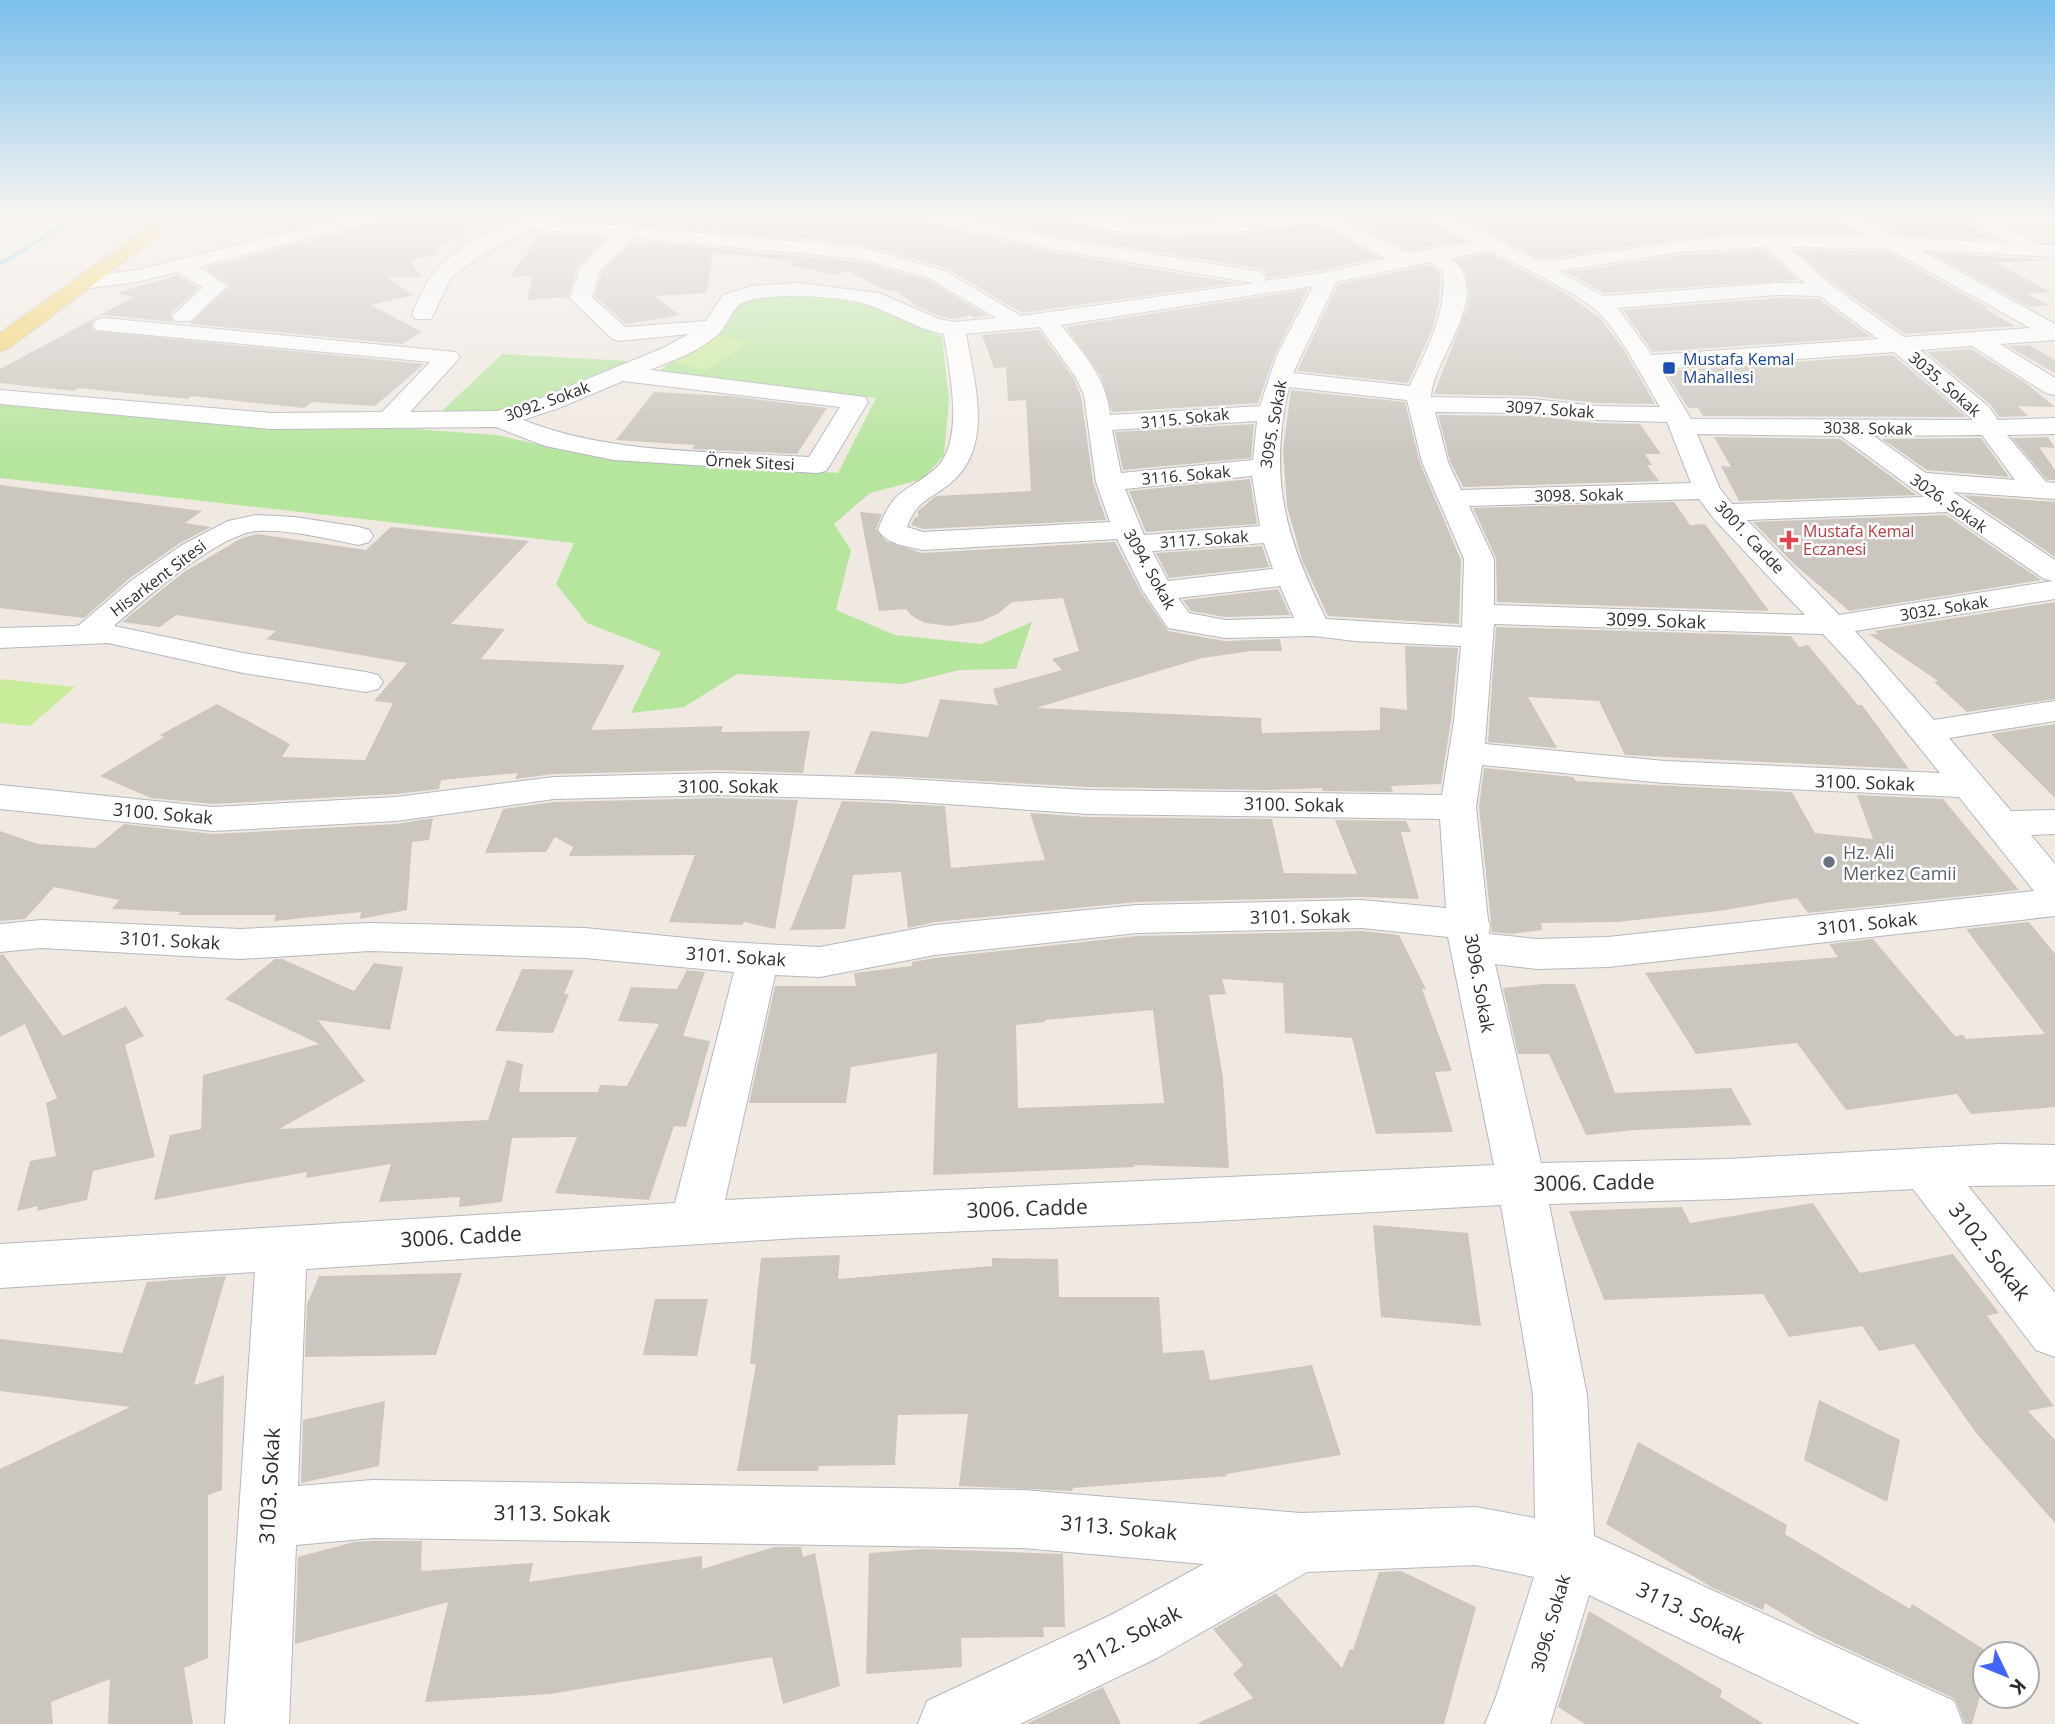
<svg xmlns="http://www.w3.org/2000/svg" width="2055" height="1724" font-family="'Open Sans',sans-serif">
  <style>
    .green { fill: #b6e59e }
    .pitch { fill: #c9ec9a }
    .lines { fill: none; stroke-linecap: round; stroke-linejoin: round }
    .stream { fill: #75cff0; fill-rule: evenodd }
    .building { fill: #cbc7bf; fill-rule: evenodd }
    .minor-casing { stroke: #b4b7c1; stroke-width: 2 }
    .major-casing { stroke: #c9c9c9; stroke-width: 2 }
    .minor { fill: #fff; fill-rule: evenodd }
    .major { fill: #f2d163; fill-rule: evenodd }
    .transit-dot { fill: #1a4fb4; stroke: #fff; stroke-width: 2.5 }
    .health-dot { fill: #e0444e; stroke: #fff; stroke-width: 2.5 }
    .worship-dot { fill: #6b7280; stroke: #fff; stroke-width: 2.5 }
    .labels { text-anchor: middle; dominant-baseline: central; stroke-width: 5; stroke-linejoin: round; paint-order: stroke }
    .far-transit-label { font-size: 16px; fill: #164399; stroke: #fff; text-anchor: start }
    .far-street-label { font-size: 16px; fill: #2e2e2e; stroke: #fff }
    .far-health-label { font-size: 16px; fill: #be3a42; stroke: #fff; text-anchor: start }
    .street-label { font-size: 18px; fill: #2e2e2e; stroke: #fff }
    .worship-label { font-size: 18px; fill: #5b616d; stroke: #fff; text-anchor: start }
    .near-street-label { font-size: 21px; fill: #2e2e2e; stroke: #fff }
  </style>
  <rect width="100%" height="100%" fill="#efe9e1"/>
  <path class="green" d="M816,294L885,309L942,337L949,399L944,455L923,479L870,493L834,524L851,550L836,610L895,635L981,644L1032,622L1016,669L959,670L903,684L737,674L684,707L631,713L661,652L587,623L556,584L574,543L0,478V401L281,428L413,429L497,435L604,459L838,473L876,398L655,373L715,335L729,323L736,306L756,298Z
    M502,354L629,361L507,412L440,413Z"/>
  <path class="pitch" d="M715,335L750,342L706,370L671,362Z
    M0,679L75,687L30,726L0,723Z"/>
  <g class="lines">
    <path class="stream" d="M76,216H82L0,266V262Z"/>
  </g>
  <path class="building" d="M393,215H502L433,249L439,254L410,260L421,277H387L413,295L371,305L422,332L402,344L190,324L230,286L204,268L382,223L384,219H394Z
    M563,215H916L920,223L1056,253L1237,283L1022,313L946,268L862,244L562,218Z
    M962,215H1065L1069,223L1106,233L1167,239L1229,236L1317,225L1379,257L1328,269L1268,278L1265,271L1257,268L1056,235Z
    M1109,215H1251L1167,221Z
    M1338,215H1365L1370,218L1424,215L1428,222L1465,241L1408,250Z
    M1455,215H1835L1839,222L1858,233L1770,232L1705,235L1541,259Z
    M1864,215H1951L1998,240L1898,234Z
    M293,216L336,218L258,237L295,222Z
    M542,233L605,238L578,266L568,297L527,300L532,276L510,277Z
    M633,241L860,262L930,281L988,316L973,318L972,315L953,319L940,316L920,308L895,290L889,292L848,271L834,275L791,265L794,261L713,252L707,293L654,296L680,315L626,324L595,296L602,271Z
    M1764,250L1798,280L1604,293L1567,272L1681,255Z
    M1795,250L1888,252L1990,309H1985L2015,326L1905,334L1834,284Z
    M1931,253L2034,259L2038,261L1994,262L2051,292L2027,294L2048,305L2029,307Z
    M1490,254L1564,292L1600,318L1624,350L1655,404L1596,403L1533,396L1434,394L1467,308L1469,289L1465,272L1456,260Z
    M1430,265L1440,273L1439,302L1432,330L1408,383L1297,371L1338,284Z
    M177,275L199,288L170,314L173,322L103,315L94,319L91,324L94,331L424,364L375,406L312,402L304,408L191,396L188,399L79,388L74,391L0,383V369L134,297L117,293Z
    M1308,289L1275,354L1258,403L1112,412L1101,376L1066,327Z
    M1777,298L1819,299L1871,337L1653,352L1623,310Z
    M1039,330L1073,377L1081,396L1093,482L1106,520L923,529L911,525L915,517H918V511L936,496L1031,491L1026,400L1008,401L1006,367L994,368L982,335Z
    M2029,345L2055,360V373L2008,346Z
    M1971,349L2026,383L2055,407L2018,406L2028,416L1999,417L1991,405L1927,352Z
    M1893,355L1966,417L1703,416L1698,408H1688L1665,371Z
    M1291,390L1405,402L1420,463L1461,560L1459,624L1328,616L1302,560L1287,506L1283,450Z
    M654,392L730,396L827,408L797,454L692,449L695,445L616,440Z
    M1438,415L1533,416L1596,423L1640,424L1661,454H1645L1652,465H1647L1659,481L1463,487L1450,461Z
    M1254,424L1251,458L1123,470L1115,432Z
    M1714,437L1840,439L1916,495L1739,501L1721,466L1731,467Z
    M2048,437L2055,448L2039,447L2055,470V480H2047L2012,438Z
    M1981,438L2009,477L1927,470L1882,439Z
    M1250,479L1257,524L1146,532L1129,491Z
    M0,485L202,511L185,523L211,527L180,543L130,578L84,618L0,608Z
    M1963,495L2055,502V557Z
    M1674,502L1690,525L1705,524L1769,611L1497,602L1496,558L1473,508Z
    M860,512L882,514L876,529L886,541L922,553L1115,542L1141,592L1168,631L1225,641L1280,639L1282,651H1252L1202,658L1036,708L1261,718L1262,733L1380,730V707L1407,710L1405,646L1458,648L1451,721L1441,784L1391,786L1393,792L1323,791L1322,788L1267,790L1088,787L854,774L871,731L928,737L940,699L998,705L993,689L1062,670L1052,659L1079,651L1063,598L1012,602L999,613L982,621L950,626L925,623L912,616L906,609L879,611Z
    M1946,515L2041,580L1849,611L1794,564L1753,522Z
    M391,527L529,541L451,624L505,629L481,659L625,665L591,730L723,726L721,732L810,731L803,773L719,770L554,774L515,779L518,773L441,780L439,789L396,794L213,804L151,798L100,776L164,737L160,735L217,704L290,744L282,757L365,760L393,703L374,701L407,663L266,639L276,631L176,615L160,627L122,622L184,572L242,538L257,534L366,550Z
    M1262,546L1269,567L1169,578L1156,553Z
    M1278,589L1290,615L1225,617L1191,611L1183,600Z
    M2055,602V699L1967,712L1934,682L1938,681L1869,634H1878L1874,631Z
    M1496,627L1791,636L1799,647L1808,645L1858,705H1862L1909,769L1625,755L1599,701L1528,697L1557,748L1488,742Z
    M2055,724V798L1991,734Z
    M1484,768L1573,777L1576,781L1792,792L1815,833L1873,839L1857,795L1943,799L2019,890L1808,913L1797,898L1719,911L1617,922L1541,923L1542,930L1511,934L1492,932L1479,807Z
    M719,798L798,800L775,929L744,922L742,925L669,922L695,855L569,856L573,847L555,837L546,852L485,853L503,809L554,802Z
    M842,801L945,806L951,868L1045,860L1030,813L1088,817L1272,819L1284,873L1357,874L1335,820L1406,821L1411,832H1401L1419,899L1362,897L1137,902L935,922L908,928L901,872L853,875L845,929L790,930Z
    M433,818L429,840L412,842L407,910L360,919L361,912L274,921L276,915H178L181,912L112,909L119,900L54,887L25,919L0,921V831L38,844L95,848L124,824L213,834L396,824Z
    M2029,922L2055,954V1107L1971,1114L1957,1094L1846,1110L1797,1043L1696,1054L1645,973L1838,957L1829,944L1873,939L1955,1036L1963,1035L1966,1039L2045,1034L1966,929Z
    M1362,931L1399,935L1426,989H1422L1452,1071L1435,1072L1453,1132L1376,1134L1352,1038L1285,1033L1283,983L1222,979L1226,994L1209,995L1223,1078L1229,1168L1134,1165L1135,1167L933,1175L937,1053L851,1067L846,1103H749L775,986H856L854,973L912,966V962L935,958L1137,936ZM1153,1010L1164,1103L1018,1108L1016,1025L1045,1022V1020Z
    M3,954L63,1036L126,1006L144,1036L125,1045L155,1157L93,1171L87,1200L37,1211L38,1206L17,1211L30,1161L56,1156L46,1103L57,1098L25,1024L0,1037V955Z
    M275,959H282L354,991L374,963L403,967L390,1030L318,1020L365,1081L279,1129L488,1120L507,1060L523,1064L519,1092H598L600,1085L627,1086L659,1024L618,1021L631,987L677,989L687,970L705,972L683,1036L710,1041L686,1127L674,1126L649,1200L555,1193L577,1137L512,1138L502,1202L459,1207L460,1197L379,1202L391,1164L306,1178L307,1172L154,1200L170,1135L201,1129L203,1075L319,1044L225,999Z
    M522,969L574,970L564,994H569L553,1033L495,1031Z
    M1543,984H1575L1615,1093L1731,1088L1752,1125L1635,1130L1586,1135L1549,1054H1518L1503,988Z
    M1813,1203L1860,1273L1953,1254L1999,1313L1987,1316L2054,1406L2028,1411L2055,1440V1523L1976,1433L1914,1344L1879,1351L1862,1326L1789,1337L1763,1294L1604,1300L1569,1211L1682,1207L1690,1223Z
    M1373,1225L1468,1233L1481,1326L1381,1317Z
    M840,1255L838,1279L992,1266V1258L1058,1259L1059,1297H1159L1163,1353L1204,1350L1210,1380L1312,1365L1341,1455L1226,1474L1227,1476L1073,1488L1072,1491L959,1486L968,1414L898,1415L895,1465L819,1466L818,1471H737L756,1364H750L761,1258Z
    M462,1273L436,1355L305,1357L307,1304L319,1276Z
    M226,1276L194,1385L224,1375L222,1490L208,1495V1658L184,1668L193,1724H108L110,1679L51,1702L53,1724H0V1469L130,1407L0,1391V1339L122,1353L147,1282Z
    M655,1299H708L697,1356L643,1355Z
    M1819,1400L1900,1440L1887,1502L1804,1460Z
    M385,1401L379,1466L301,1483L303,1420Z
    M1638,1442L1787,1525L1785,1534L1910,1609L1912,1604L1985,1650V1679L1972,1724H1965L1955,1699L1815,1634L1765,1603L1763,1610L1713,1588L1606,1524Z
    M373,1541H422L421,1571L533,1563L529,1582L702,1556V1569L774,1547H801L803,1557L815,1553L840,1686L783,1704L772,1657L550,1694L425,1702L448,1602L295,1644L298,1557L354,1542Z
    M925,1549L1063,1554L1065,1627H1043L1044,1637L961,1638L962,1667L866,1674L869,1553Z
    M1401,1571L1476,1607L1444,1724H1196L1253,1698L1233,1674L1243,1665L1213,1629L1276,1593L1342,1668L1350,1649L1353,1650L1379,1572Z
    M1589,1611L1722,1690L1720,1697L1764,1724H1585L1558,1707Z
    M1103,1687L1121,1724H1026Z"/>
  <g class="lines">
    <defs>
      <path id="minor" d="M353,216H383L381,220L198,267L227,286L191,321H175L172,316L203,287L177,272L137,282L82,289L75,287L72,283L75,279L82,277L137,270Z
        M533,216H560L558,220L861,247L945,271L1021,316L1254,283L1056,250L921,220L919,216H952L1056,238L1256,271L1263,273L1266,277L1263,281L1328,272L1386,258L1317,222L1229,233L1167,236L1107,230L1070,220L1068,216H1097L1137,223L1167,224L1281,216H1333L1408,253L1473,242L1429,220L1427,216H1450L1541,262L1705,238L1770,235L1868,236L1840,220L1838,216H1860L1897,237L2009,243L1964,216H2055V224L1999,222L2038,244L2055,245V257L1920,250L2055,324V340L2000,344L2055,378V395L2046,393L1972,346L1920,350L1989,407L1998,420L2055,418V434L2007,435L2046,482L2055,483V499L1953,492L2055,560V599L1855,631L1934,720L2055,701V721L1949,738L2011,811L2055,810V834L2031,835L2055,864V916L1608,967L1537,969L1495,964L1541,1163L1728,1159L1999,1144L2055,1145V1185L1968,1186L2055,1293V1357L2036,1350L1913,1189L1728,1199L1549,1204L1587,1395L1594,1536L1954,1701L1963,1724H1860L1589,1595L1550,1724H1485L1496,1697L1534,1577L1476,1565L1307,1572L1157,1658L1020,1724H918L927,1701L1113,1614L1204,1564L1023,1548L373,1538L296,1545L289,1724H225L255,1272L0,1288V1244L675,1203L734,972L585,958L370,951L240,959L41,948L0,952V924L41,920L240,929L370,923L585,928L727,942L820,947L935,925L1137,905L1362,900L1446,908L1440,819L1088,814L890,800L719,795L554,799L396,821L213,831L0,809V785L213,807L396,797L554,777L719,773L890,778L1088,790L1442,795L1454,721L1461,646L1355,641L1314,636L1225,638L1168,628L1143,591L1117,539L923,550C906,546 888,545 878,530C894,487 905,494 935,469C966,442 949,369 944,334C917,329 894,314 869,305C844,296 765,291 742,303C731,309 727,328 716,336C698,352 671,361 650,370L865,397L868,402L830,465L826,471L817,473L614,460L545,446L496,427L271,429L0,404V390L271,413L382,412L430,362L96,330L93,325L96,320L104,318L456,352L460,357L456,362L410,412L497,411L541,398L663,348L689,334L620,341L612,339L570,298L580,268L611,236L532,229L515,237L474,260L451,278L431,319H415L412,314C418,301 423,287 432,275C454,246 500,227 533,216ZM632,238L860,259L931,279L996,318L954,322L939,319L879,293L799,283L751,286L723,295L706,321L625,327L592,297L600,270ZM1765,247L1805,283H1777L1603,296L1559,271L1681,252ZM1788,247L1889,249L2030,328L1904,337L1832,286ZM1490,251C1518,266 1582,294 1602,316C1626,343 1642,377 1660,407L1596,406L1533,399L1431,397C1433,357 1495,294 1451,258ZM1431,262L1443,272C1447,314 1427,348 1410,386L1293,373L1336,282ZM1313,286L1277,355L1260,406L1110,415C1107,378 1083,353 1061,325ZM1777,295L1820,296L1878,339L1652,355L1618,308ZM1040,327L1075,376L1084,395L1096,482L1110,522L923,532L907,527C918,497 934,499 955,479C993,443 974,380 966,334ZM1894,352L1973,420L1691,419L1661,369ZM623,381L840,407L809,457C714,451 612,455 523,420L559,408ZM1289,387L1407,400L1422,462L1464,559L1462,627L1326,619C1285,537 1268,478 1289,387ZM1435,412L1533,413L1596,420L1667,422L1691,483L1461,490L1448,462ZM1257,421L1253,460L1121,473L1112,430ZM1697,434L1841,436L1924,497L1732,504L1720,489ZM1982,435L2015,480L1926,473L1874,436ZM1252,476L1260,526L1144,535L1125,489ZM1699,499L1714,519L1805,615L1494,605V559L1469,506ZM1947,512L2044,579L2053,581L1839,615L1747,520ZM1264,543L1273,569L1168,581L1152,551ZM1280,586L1294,618L1225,620L1189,613L1178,598ZM1494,624L1823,634L1861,675L1940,773L1665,761L1485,744ZM1482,765L1665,783L1959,797L2034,891L1608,937L1537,939L1489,934L1490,925L1488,920L1476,807ZM1362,928L1448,937L1494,1165L725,1200L775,975L820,977L935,955L1137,933ZM1501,1205L1533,1395L1535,1518L1476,1507L1301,1513L1023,1490L373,1480L298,1486L306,1269L797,1238L1195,1222Z
        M256,515L295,517L359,527L369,530L373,536L369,542L359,545C326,539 291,529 257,531C217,535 145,599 114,626L243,653L366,672L378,675L383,682L378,689L366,692L243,673L108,643L0,648V628L78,626L132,580L182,545L228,521Z"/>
      <path id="major" d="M164,216H185L8,349L0,351V333Z"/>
    </defs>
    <use href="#minor" class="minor-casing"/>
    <use href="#major" class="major-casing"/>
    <use href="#minor" class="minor"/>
    <use href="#major" class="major"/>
  </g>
  <linearGradient id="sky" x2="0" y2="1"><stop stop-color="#7abfeb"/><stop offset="0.47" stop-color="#f8f5f2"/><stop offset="1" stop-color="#f8f5f2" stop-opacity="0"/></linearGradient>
  <rect width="2055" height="457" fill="url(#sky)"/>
  <rect class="transit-dot" x="1662" y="361" width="14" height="14" rx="3.5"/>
  <path class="health-dot" d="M1785.5 529.5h7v7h7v7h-7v7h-7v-7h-7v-7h7z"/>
  <circle class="worship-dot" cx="1829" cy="862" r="7"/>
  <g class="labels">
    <g class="far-transit-label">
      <text x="1683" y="359">Mustafa Kemal<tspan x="1683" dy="18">Mahallesi</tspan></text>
    </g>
    <g class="far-street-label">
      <text transform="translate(1945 384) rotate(41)">3035. Sokak</text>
      <text transform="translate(547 401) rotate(-20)">3092. Sokak</text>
      <text transform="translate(1550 409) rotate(4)">3097. Sokak</text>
      <text transform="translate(1185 418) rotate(-6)">3115. Sokak</text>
      <text transform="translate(1273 424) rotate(-80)">3095. Sokak</text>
      <text transform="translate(1868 428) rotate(1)">3038. Sokak</text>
      <text transform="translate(750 462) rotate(3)">Örnek Sitesi</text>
      <text transform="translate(1186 475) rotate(-5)">3116. Sokak</text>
      <text transform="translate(1579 495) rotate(-1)">3098. Sokak</text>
      <text transform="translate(1949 503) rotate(35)">3026. Sokak</text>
      <text transform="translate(1750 537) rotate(47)">3001. Cadde</text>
      <text transform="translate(1204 539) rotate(-4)">3117. Sokak</text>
      <text transform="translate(1150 569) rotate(61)">3094. Sokak</text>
      <text transform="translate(158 578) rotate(-37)">Hisarkent Sitesi</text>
      <text transform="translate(1944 608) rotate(-9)">3032. Sokak</text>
    </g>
    <g class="far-health-label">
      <text x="1803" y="531">Mustafa Kemal<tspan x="1803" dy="18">Eczanesi</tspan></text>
    </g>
    <g class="street-label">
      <text transform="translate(1656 620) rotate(2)">3099. Sokak</text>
      <text transform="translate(1865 782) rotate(2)">3100. Sokak</text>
      <text x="728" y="786">3100. Sokak</text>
      <text transform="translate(1294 804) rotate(1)">3100. Sokak</text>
      <text transform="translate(163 813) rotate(5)">3100. Sokak</text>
      <text transform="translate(1300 916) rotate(-1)">3101. Sokak</text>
      <text transform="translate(1867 923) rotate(-6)">3101. Sokak</text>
      <text transform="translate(170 940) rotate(3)">3101. Sokak</text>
      <text transform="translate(736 956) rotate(4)">3101. Sokak</text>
      <text transform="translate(1480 983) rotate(80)">3096. Sokak</text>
      <text transform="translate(1550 1623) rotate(-74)">3096. Sokak</text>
    </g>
    <g class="worship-label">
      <text x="1843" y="852">Hz. Ali<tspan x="1843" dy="21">Merkez Camii</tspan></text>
    </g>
    <g class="near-street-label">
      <text transform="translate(1594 1182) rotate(-1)">3006. Cadde</text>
      <text transform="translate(1027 1208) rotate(-2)">3006. Cadde</text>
      <text transform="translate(461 1236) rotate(-3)">3006. Cadde</text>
      <text transform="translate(1990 1251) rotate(52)">3102. Sokak</text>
      <text transform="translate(269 1486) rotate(-87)">3103. Sokak</text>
      <text transform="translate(552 1513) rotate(1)">3113. Sokak</text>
      <text transform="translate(1119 1527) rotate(5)">3113. Sokak</text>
      <text transform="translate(1691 1612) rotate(25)">3113. Sokak</text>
      <text transform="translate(1127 1637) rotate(-27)">3112. Sokak</text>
    </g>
  </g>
  <g transform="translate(2006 1675) rotate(133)"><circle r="33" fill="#ffffff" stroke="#ababab" stroke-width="2"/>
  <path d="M0-5L12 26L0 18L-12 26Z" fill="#4264fb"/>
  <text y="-10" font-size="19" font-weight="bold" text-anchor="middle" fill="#2e2e2e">K</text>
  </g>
</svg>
